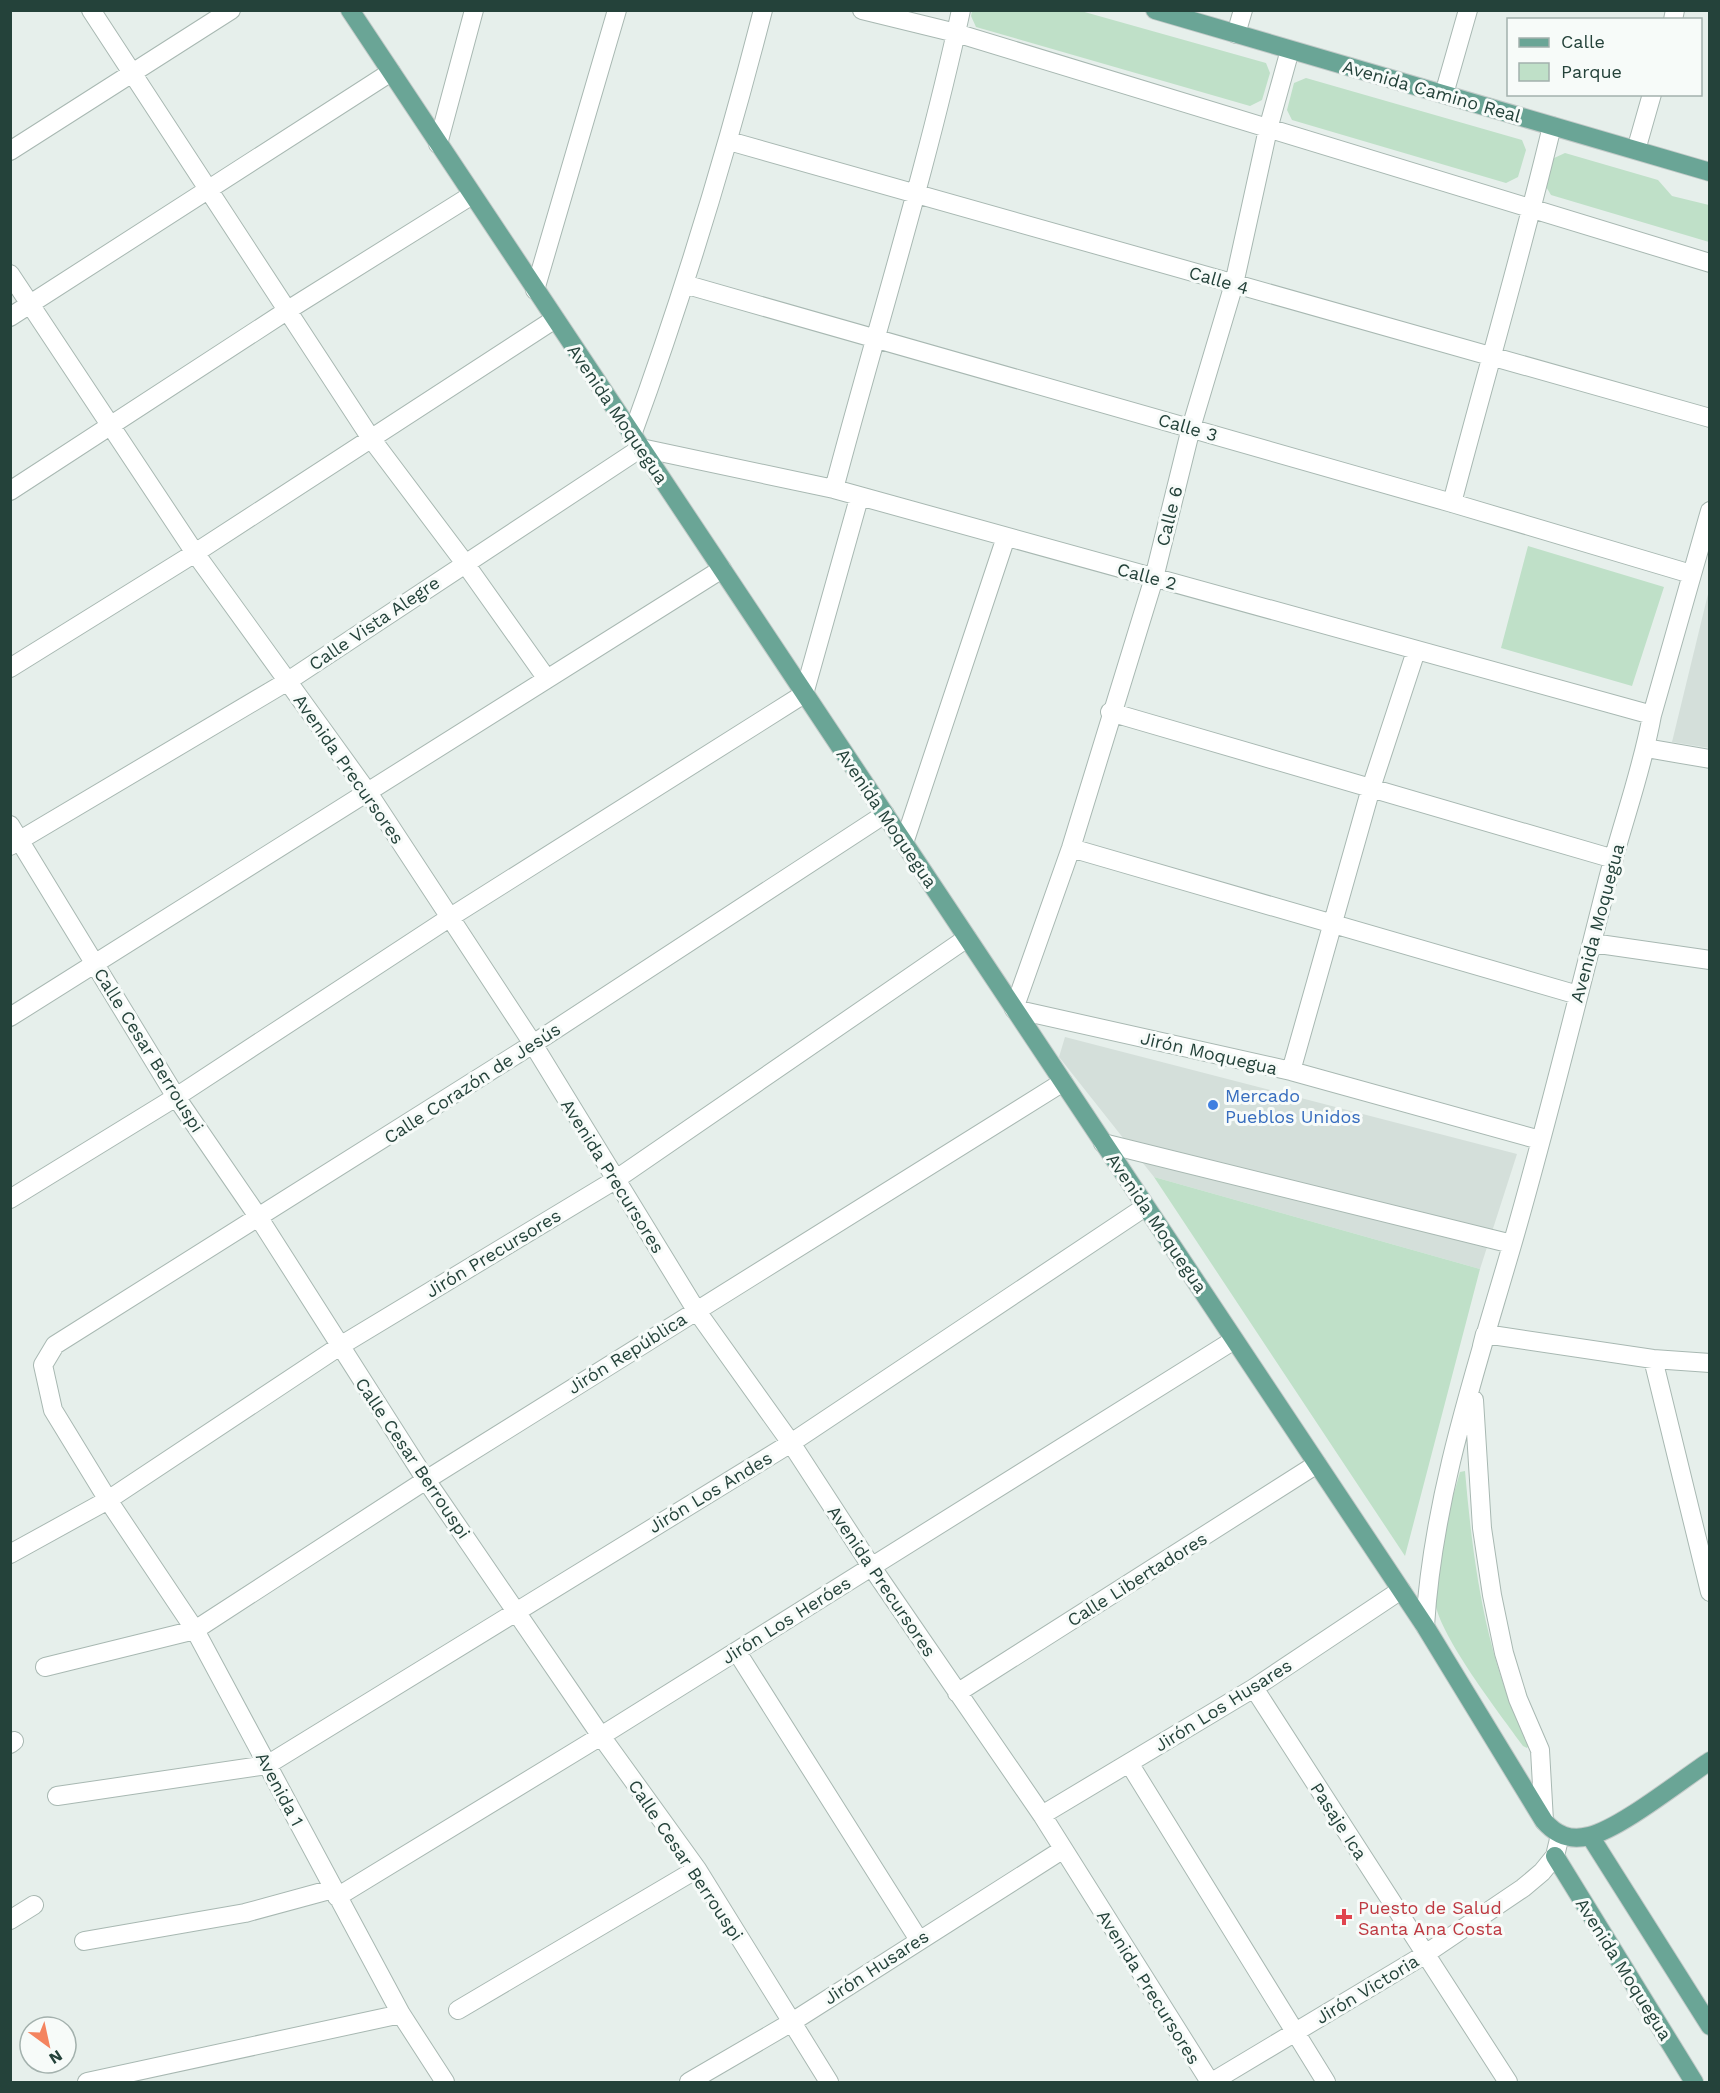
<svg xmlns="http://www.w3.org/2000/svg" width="1720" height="2093" font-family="'Work Sans',sans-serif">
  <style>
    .built { fill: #d4dfda }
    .green { fill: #bfe0c8 }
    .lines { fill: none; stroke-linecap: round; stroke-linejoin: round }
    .minor-casing { stroke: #a8b8b2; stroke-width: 20 }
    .major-casing { stroke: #c2cac8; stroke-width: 20 }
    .minor { stroke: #fff; stroke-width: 18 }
    .major { stroke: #6aa596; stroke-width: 18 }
    .shop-dot { fill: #3f7fe0; stroke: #f7fbf9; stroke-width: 2 }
    .health-dot { fill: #e0444e; stroke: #f7fbf9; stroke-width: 2 }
    .labels { text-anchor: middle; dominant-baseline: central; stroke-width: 6; stroke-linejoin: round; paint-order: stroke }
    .street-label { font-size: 18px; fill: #24423a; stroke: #f7fbf9 }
    .shop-label { font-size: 18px; fill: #366cbe; stroke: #f7fbf9; text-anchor: start }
    .health-label { font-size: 18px; fill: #be3a42; stroke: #f7fbf9; text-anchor: start }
  </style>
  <rect width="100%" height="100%" fill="#e6efeb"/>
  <path class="built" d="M1709,590V748L1672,742Z
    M1065,1037L1517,1154L1480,1269L1154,1177L1059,1057Z"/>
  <path class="green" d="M972,11H1081L1266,63L1270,73L1262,100L1250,106L976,27L971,16Z
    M1306,78L1522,140L1526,150L1518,177L1506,183L1292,120L1287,110L1294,83Z
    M1565,153L1658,180L1672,196L1709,205V242L1551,195L1545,185L1552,159Z
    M1528,546L1664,587L1632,686L1501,648Z
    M1154,1177L1480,1269L1405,1556Z
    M1465,1471C1473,1564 1486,1661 1529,1745L1527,1748L1523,1746C1500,1714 1440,1637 1435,1602C1430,1558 1449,1513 1460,1472Z"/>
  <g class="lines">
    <defs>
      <path id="minor" d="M91,10L370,437L464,562L547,679
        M862,10L956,33L1710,263
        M1673,20L1675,10
        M1236,34L1243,10
        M1290,50L1268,129L1234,284L1191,428L1154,578L1071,848L1014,1009L1291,1071L1540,1140
        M1444,94L1468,10
        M729,141L1710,418
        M438,144L474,10
        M1636,150L1652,94
        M10,151L231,10
        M10,274L195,553L369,794L533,1044L696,1310L791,1443L871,1566L1042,1815L1210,2082
        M684,284L1452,503L1691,574
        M535,290L617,10
        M10,317L391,72
        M632,435C683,296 726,154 763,10
        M834,489C876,330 926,172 961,10
        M10,491L288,310L472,195
        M1452,503C1485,377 1522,252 1552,126
        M10,668L195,553L555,319
        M1110,712L1614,859
        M1646,748L1710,759
        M10,825L176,1097L259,1218L426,1480L601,1736L697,1869L829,2082
        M904,843L1006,537
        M10,846L288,681L641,448L834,489L1652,715
        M1071,848L1578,995
        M1592,943L1710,960
        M10,1017L722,569
        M1291,1071L1371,788L1416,651
        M1103,1143L1512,1244
        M10,1199L176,1097L449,918L804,694L859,498
        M1482,1346L1485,1334L1653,1359L1710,1363
        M1653,1359L1710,1592
        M1474,1400L1482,1528L1492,1595L1504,1653L1518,1699L1540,1750L1544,1821
        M10,1554L108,1500L340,1346L615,1180L967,938
        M1425,1626C1433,1496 1476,1369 1512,1245C1547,1124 1577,1001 1608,879C1622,824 1642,771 1652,715L1710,511
        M737,1652L919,1940
        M45,1667L195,1630L426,1480L1063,1082
        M1254,1688L1508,2082
        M957,1693L1317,1464
        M10,1744L14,1741
        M1129,1763L1326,2082
        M57,1796L267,1765L791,1443L1145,1207
        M1042,1815L1254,1688L1401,1590
        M337,1897L601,1736L1234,1340
        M10,1920L34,1905
        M84,1941L245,1913L333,1889
        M458,2010L697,1869
        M87,2082L401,2014
        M445,2082L401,2014L195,1630L108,1500L53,1410L43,1365L55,1345L533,1044L885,814
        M689,2082L792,2022L1062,1850
        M1212,2082L1424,1955L1523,1888L1542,1872L1555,1856L1560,1835"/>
      <path id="major" d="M350,10L1425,1626L1544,1821C1556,1835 1570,1841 1589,1836C1620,1829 1681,1780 1710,1761
        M1155,10L1710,172
        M1590,1836L1710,2026
        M1555,1856L1694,2082"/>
    </defs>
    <use href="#minor" class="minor-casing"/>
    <use href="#major" class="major-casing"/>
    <use href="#minor" class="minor"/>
    <use href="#major" class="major"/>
  </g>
  <circle class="shop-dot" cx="1213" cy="1105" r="6"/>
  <path class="health-dot" d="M1341 1908h6v6h6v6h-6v6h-6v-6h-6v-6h6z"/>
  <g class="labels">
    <g class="street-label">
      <text transform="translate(1432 91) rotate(16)">Avenida Camino Real</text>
      <text transform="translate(1219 280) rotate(16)">Calle 4</text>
      <text transform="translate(618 414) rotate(56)">Avenida Moquegua</text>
      <text transform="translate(1188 427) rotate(16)">Calle 3</text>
      <text transform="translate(1169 516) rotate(-76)">Calle 6</text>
      <text transform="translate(1147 576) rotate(15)">Calle 2</text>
      <text transform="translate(374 623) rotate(-34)">Calle Vista Alegre</text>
      <text transform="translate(349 769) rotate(55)">Avenida Precursores</text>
      <text transform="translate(887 818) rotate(56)">Avenida Moquegua</text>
      <text transform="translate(1597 923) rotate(-75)">Avenida Moquegua</text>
      <text transform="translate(149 1050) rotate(58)">Calle Cesar Berrouspi</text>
      <text transform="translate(1209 1053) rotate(13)">Jirón Moquegua</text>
      <text transform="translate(472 1083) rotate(-33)">Calle Corazón de Jesús</text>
      <text transform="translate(613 1176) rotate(58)">Avenida Precursores</text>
      <text transform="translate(1157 1223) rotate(56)">Avenida Moquegua</text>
      <text transform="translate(493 1253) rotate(-31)">Jirón Precursores</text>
      <text transform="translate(627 1353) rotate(-32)">Jirón República</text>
      <text transform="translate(413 1458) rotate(56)">Calle Cesar Berrouspi</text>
      <text transform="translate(710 1492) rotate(-31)">Jirón Los Andes</text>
      <text transform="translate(1137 1579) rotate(-32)">Calle Libertadores</text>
      <text transform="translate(882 1581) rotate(56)">Avenida Precursores</text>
      <text transform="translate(786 1620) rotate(-32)">Jirón Los Heróes</text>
      <text transform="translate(1223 1705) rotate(-32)">Jirón Los Husares</text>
      <text transform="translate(280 1789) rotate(62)">Avenida 1</text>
      <text transform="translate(1339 1821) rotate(57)">Pasaje Ica</text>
      <text transform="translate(686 1860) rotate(56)">Calle Cesar Berrouspi</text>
      <text transform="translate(876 1967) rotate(-33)">Jirón Husares</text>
      <text transform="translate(1624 1969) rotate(58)">Avenida Moquegua</text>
      <text transform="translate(1149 1987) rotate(58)">Avenida Precursores</text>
      <text transform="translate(1367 1989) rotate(-31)">Jirón Victoria</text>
    </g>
    <g class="shop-label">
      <text x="1225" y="1095">Mercado<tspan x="1225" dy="21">Pueblos Unidos</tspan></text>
    </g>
    <g class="health-label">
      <text x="1358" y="1907">Puesto de Salud<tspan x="1358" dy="21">Santa Ana Costa</tspan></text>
    </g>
  </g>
  <rect width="1720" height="2093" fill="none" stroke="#24423a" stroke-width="24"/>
  <rect x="1507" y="18" width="195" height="78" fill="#f7fbf9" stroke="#a3b1ad" stroke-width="1.5"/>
  <rect x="1519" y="38" width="30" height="9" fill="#6aa596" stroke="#a3b1ad" stroke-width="1.5"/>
  <text x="1561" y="48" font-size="18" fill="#24423a">Calle</text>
  <rect x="1519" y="63" width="30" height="18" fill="#bfe0c8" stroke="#a3b1ad" stroke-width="1.5"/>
  <text x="1561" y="78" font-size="18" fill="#24423a">Parque</text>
  <g transform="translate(48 2045) rotate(147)"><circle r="28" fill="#f7fbf9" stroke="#a3b1ad" stroke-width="1.5"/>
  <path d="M0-4.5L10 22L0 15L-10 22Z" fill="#f4845f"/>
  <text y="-9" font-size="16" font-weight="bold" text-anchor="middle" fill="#24423a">N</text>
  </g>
</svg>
